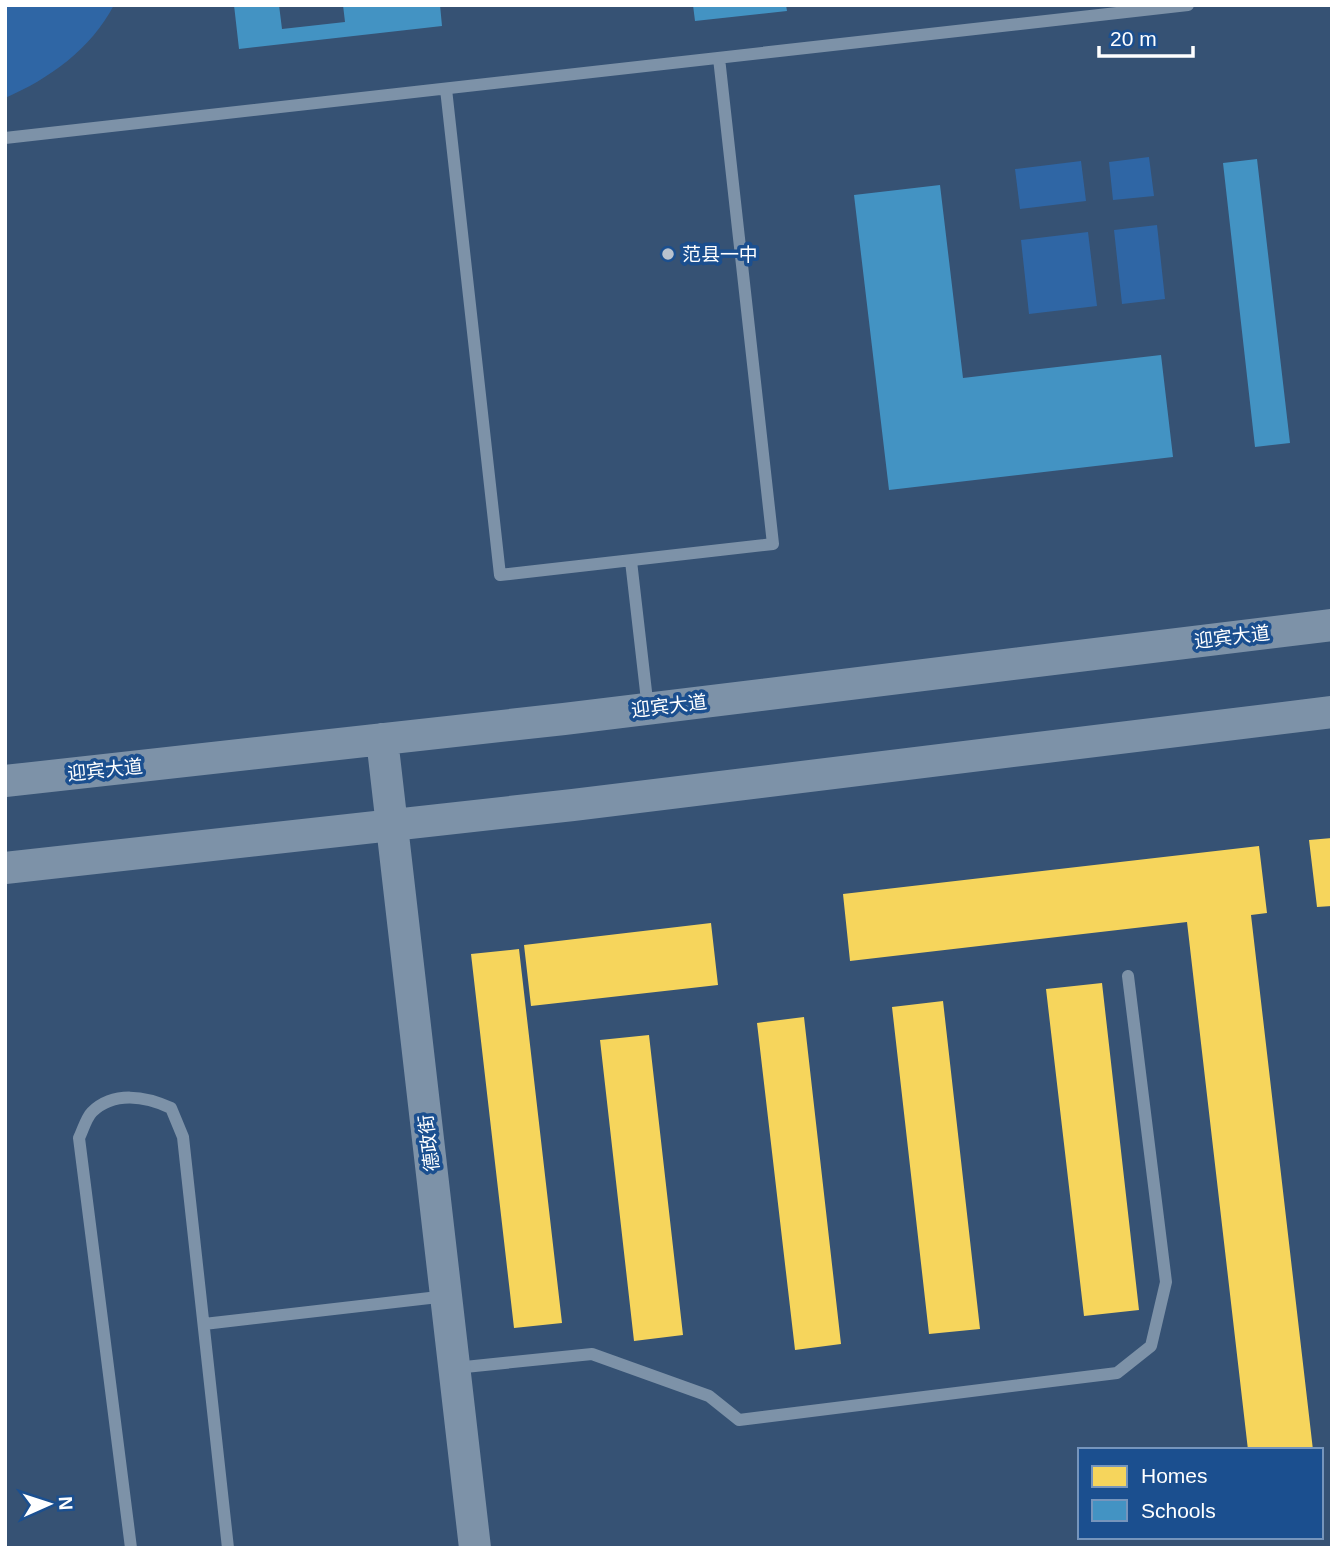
<svg xmlns="http://www.w3.org/2000/svg" width="1337" height="1553" font-family="Arial,'Noto Sans SC',sans-serif">
  <style>
    .green { fill: #2f66a5 }
    .homes { fill: #f6d55c }
    .schools { fill: #4393c3 }
    .lines { fill: none; stroke-linecap: round; stroke-linejoin: round }
    .service { stroke: #7d92a8; stroke-width: 12 }
    .tertiary { stroke: #7d92a8; stroke-width: 32 }
    .poi-dot { fill: #b9c2ce; stroke: #1b4f8f; stroke-width: 2.5 }
    .labels { text-anchor: middle; dominant-baseline: central; stroke-width: 7; stroke-linejoin: round; paint-order: stroke }
    .poi-label { font-size: 19px; fill: #fff; stroke: #1b4f8f; text-anchor: start }
    .street-label { font-size: 19px; fill: #fff; stroke: #1b4f8f }
  </style>
  <rect width="100%" height="100%" fill="#365274"/>
  <path class="green" d="M5,5H114C91,49 49,79 5,98Z
    M1149,157L1154,196L1113,200L1109,162Z
    M1081,161L1086,201L1020,209L1015,169Z
    M1157,225L1165,299L1122,304L1114,230Z
    M1088,232L1097,306L1029,314L1021,240Z"/>
  <path class="homes" d="M1332,838V906L1317,907L1309,840Z
    M1259,846L1267,913L1251,915L1313,1450H1248L1187,922L850,961L843,894Z
    M711,923L718,985L531,1006L524,945Z
    M519,949L562,1323L514,1328L471,954Z
    M1102,983L1139,1310L1084,1316L1046,989Z
    M943,1001L980,1329L929,1334L892,1007Z
    M804,1017L841,1344L795,1350L757,1023Z
    M649,1035L683,1335L634,1341L600,1040Z"/>
  <path class="schools" d="M234,5H279L282,29L345,22L343,5H440L442,26L239,49Z
    M693,5H786L787,11L695,21Z
    M1257,159L1290,443L1255,447L1223,163Z
    M940,185L963,378L1161,355L1173,457L889,490L854,195Z"/>
  <g class="lines">
    <path class="service" d="M446,89L500,575L773,544L719,58
      M5,138L1188,5
      M631,561L648,709
      M204,1324L447,1296
      M455,1368L592,1354L709,1396L739,1420L1117,1373L1151,1346L1166,1282L1128,976
      M131,1548L79,1138C83,1130 86,1118 92,1112C114,1091 145,1096 171,1108L183,1137L228,1548"/>
    <path class="tertiary" d="M382,739L475,1548
      M5,781L564,719L1332,625
      M5,868L573,805L1332,712"/>
  </g>
  <circle class="poi-dot" cx="668" cy="254" r="7"/>
  <g class="labels">
    <g class="poi-label">
      <text x="682" y="254">范县一中</text>
    </g>
    <g class="street-label">
      <text transform="translate(1232 637) rotate(-7)">迎宾大道</text>
      <text transform="translate(669 706) rotate(-7)">迎宾大道</text>
      <text transform="translate(105 770) rotate(-6)">迎宾大道</text>
      <text transform="translate(429 1143) rotate(-97)">德政街</text>
    </g>
  </g>
  <rect width="1337" height="1553" fill="none" stroke="#ffffff" stroke-width="14"/>
  <rect x="1078" y="1448" width="245" height="91" fill="#1b4f8f" stroke="#7695bc" stroke-width="2"/>
  <rect x="1092" y="1466" width="35" height="21" fill="#f6d55c" stroke="#7695bc" stroke-width="2"/>
  <text x="1141" y="1483" font-size="21" fill="#ffffff">Homes</text>
  <rect x="1092" y="1500" width="35" height="21" fill="#4393c3" stroke="#7695bc" stroke-width="2"/>
  <text x="1141" y="1518" font-size="21" fill="#ffffff">Schools</text>
  <g transform="translate(49 1504) rotate(87)" stroke="#1b4f8f" stroke-width="5" paint-order="stroke">
  <path d="M0-5L12 26L0 18L-12 26Z" fill="#ffffff"/>
  <text y="-10" font-size="19" font-weight="bold" text-anchor="middle" fill="#ffffff">N</text>
  </g>
  <path d="M1099 46v10h94v-10" fill="none" stroke="#ffffff" stroke-width="3.5"/>
  <text x="1110" y="46" font-size="21" fill="#ffffff" stroke="#1b4f8f" stroke-width="5" paint-order="stroke">20 m</text>
</svg>
